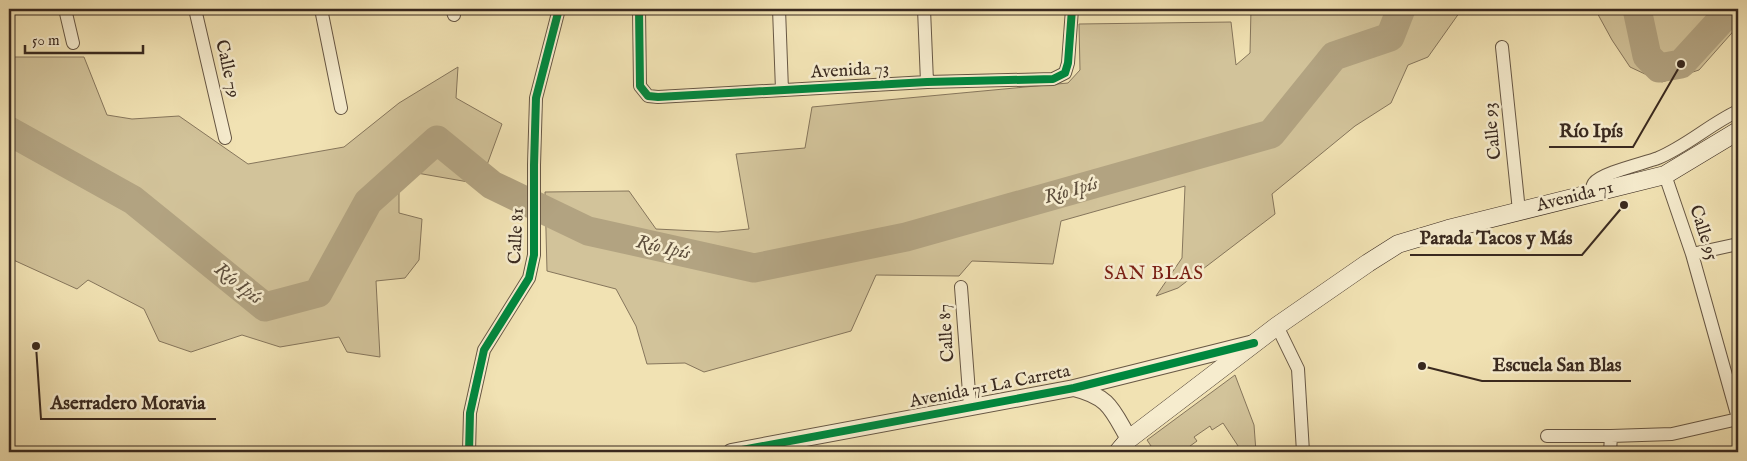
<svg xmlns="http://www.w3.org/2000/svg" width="1747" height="461" font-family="'IM FELL English',serif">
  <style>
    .green { fill: #d2c39a; stroke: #86765c }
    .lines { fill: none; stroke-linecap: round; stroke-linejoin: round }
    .river { stroke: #b2a381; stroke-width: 29 }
    .minor-casing { stroke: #675744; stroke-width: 14 }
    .tertiary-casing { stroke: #675744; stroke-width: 18 }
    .secondary-casing { stroke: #39291f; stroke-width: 19 }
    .minor { stroke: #f6ecce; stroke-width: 12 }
    .tertiary { stroke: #f6ecce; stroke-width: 16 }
    .secondary { stroke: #f6ecce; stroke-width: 18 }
    .cycleway-casing { stroke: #f6ecce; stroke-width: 11 }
    .cycleway { stroke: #00873e; stroke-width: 8 }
    .labels { text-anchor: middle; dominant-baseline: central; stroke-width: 5; stroke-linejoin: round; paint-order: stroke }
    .street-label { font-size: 18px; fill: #39291f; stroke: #f6ecce }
    .water-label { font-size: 19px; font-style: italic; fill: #5d4e3c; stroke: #f6ecce }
    .neighbourhood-label { font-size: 19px; letter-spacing: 1px; fill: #7a1f14; stroke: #f6ecce }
    .leader { fill: none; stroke: #39291f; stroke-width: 2 }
    .callout-dot { fill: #39291f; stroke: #f6ecce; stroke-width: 2 }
    .callout-label { font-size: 19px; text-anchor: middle; font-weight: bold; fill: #39291f; stroke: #f6ecce; stroke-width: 5; stroke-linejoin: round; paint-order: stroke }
  </style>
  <rect width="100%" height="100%" fill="#f1e2b3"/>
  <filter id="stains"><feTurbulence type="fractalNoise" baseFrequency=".004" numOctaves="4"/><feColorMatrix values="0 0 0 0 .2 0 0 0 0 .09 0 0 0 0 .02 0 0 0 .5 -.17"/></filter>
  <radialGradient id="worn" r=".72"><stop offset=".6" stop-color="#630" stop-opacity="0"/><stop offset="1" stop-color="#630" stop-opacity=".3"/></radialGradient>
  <path class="green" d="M1251,9H1462L1428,57L1408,65L1391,103L1355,126L1272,194L1275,214L1178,288L1156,296L1182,258L1185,186L1061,221L1053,264L972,261L959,276L876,275L851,331L704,372L685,363L647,364L636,326L616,289L547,271L545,192L629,191L656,229L718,232L749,229L736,154L805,148L812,107L1068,83L1080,70L1079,24L1231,22L1236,65L1250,53Z
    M1595,9H1738V26L1699,70L1662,82L1630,67L1612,40Z
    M9,57H84L107,115L132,119L179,116L248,164L344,147L399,103L458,67L456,98L502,124L480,184L411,172L399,185V213L422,219L419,260L405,278L376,281L380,357L347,352L339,337L280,347L242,335L191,352L159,341L144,309L88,280L77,289L9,258Z
    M1235,375L1254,425L1256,452H1250L1249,448L1242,452L1223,423L1212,430L1210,426L1194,437L1197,441L1186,449L1188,452H1155L1147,440Z"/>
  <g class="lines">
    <path class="river" d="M1637,9L1647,56L1659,68L1681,64L1724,17L1730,9
      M9,131L133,200L265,307L318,293L368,202L437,140L492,185L588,231L754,268L906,237L1271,134L1334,56L1390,37L1401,9"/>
    <defs>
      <path id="minor" d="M65,9L73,43
        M195,9L225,138
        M321,9L341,108
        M452,9L454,15
        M639,9L640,86L648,96L658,97L927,82L1053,79L1065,73L1068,63L1072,9
        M779,9L782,90
        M924,9L927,82
        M1502,47L1519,211
        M1665,175L1692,254L1738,418
        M1590,194C1591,191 1592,186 1594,183C1601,173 1645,163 1658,158C1687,146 1710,124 1738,111
        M1692,254L1738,244
        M961,287L970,406
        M1277,326L1298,369L1303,452
        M1547,436H1611L1672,434L1738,419
        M469,452L470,413L484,350L529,278L534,255V165L536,98L559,9
        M1610,452L1611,436"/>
      <path id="tertiary" d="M1074,388C1110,397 1112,410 1129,439
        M731,452L1074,388L1254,343"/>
      <path id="secondary" d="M1118,452L1129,439L1277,326L1368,263L1398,244L1448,229L1665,175L1738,131"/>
    </defs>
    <use href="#minor" class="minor-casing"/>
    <use href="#tertiary" class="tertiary-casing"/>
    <use href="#secondary" class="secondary-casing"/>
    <use href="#minor" class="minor"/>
    <use href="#tertiary" class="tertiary"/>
    <use href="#secondary" class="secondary"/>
    <defs>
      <path id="cycleway" d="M639,9L640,86L648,96L658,97L927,82L1053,79L1065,73L1068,63L1072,9
        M469,452L470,413L484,350L529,278L534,255V165L536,98L559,9
        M731,452L1074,388L1254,343"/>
    </defs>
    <use href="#cycleway" class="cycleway-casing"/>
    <use href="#cycleway" class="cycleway"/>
  </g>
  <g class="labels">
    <g class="street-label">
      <text transform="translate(227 69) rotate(77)">Calle 79</text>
      <text transform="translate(850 71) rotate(-3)">Avenida 73</text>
      <text transform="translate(1493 131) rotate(-96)">Calle 93</text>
      <text transform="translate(1575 197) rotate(-14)">Avenida 71</text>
      <text transform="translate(1703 233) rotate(72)">Calle 95</text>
      <text transform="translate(517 236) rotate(-87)">Calle 81</text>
      <text transform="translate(947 333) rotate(-94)">Calle 87</text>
      <text transform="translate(990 387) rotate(-11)">Avenida 71 La Carreta</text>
    </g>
    <g class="water-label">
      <text transform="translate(1071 191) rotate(-16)">Río Ipís</text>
      <text transform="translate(663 248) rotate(13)">Río Ipís</text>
      <text transform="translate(238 284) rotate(38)">Río Ipís</text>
    </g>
    <g class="neighbourhood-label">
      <text x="1154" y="274">SAN BLAS</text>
    </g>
  </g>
  <path class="leader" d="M1681 64L1633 147H1549M1624 205L1582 255H1410M1422 366L1482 381H1631M36 346L41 419H216"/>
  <g class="callout-dot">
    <circle cx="1681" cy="64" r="5"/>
    <circle cx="1624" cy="205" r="5"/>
    <circle cx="1422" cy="366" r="5"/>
    <circle cx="36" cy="346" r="5"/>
  </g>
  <g class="callout-label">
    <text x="1591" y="137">Río Ipís</text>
    <text x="1496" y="244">Parada Tacos y Más</text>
    <text x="1557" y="371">Escuela San Blas</text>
    <text x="128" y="409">Aserradero Moravia</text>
  </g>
  <rect width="1747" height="461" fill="none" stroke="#f1e2b3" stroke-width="30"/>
  <rect x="10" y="10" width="1727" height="441" fill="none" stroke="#39291f" stroke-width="2.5"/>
  <rect x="15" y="15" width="1717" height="431" fill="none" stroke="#39291f"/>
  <path d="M25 45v8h118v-8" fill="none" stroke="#39291f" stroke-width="2.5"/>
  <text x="32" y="45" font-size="15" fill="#39291f" stroke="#f6ecce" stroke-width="4" paint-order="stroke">50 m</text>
  <rect width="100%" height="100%" filter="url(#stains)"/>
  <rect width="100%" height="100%" fill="url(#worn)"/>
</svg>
